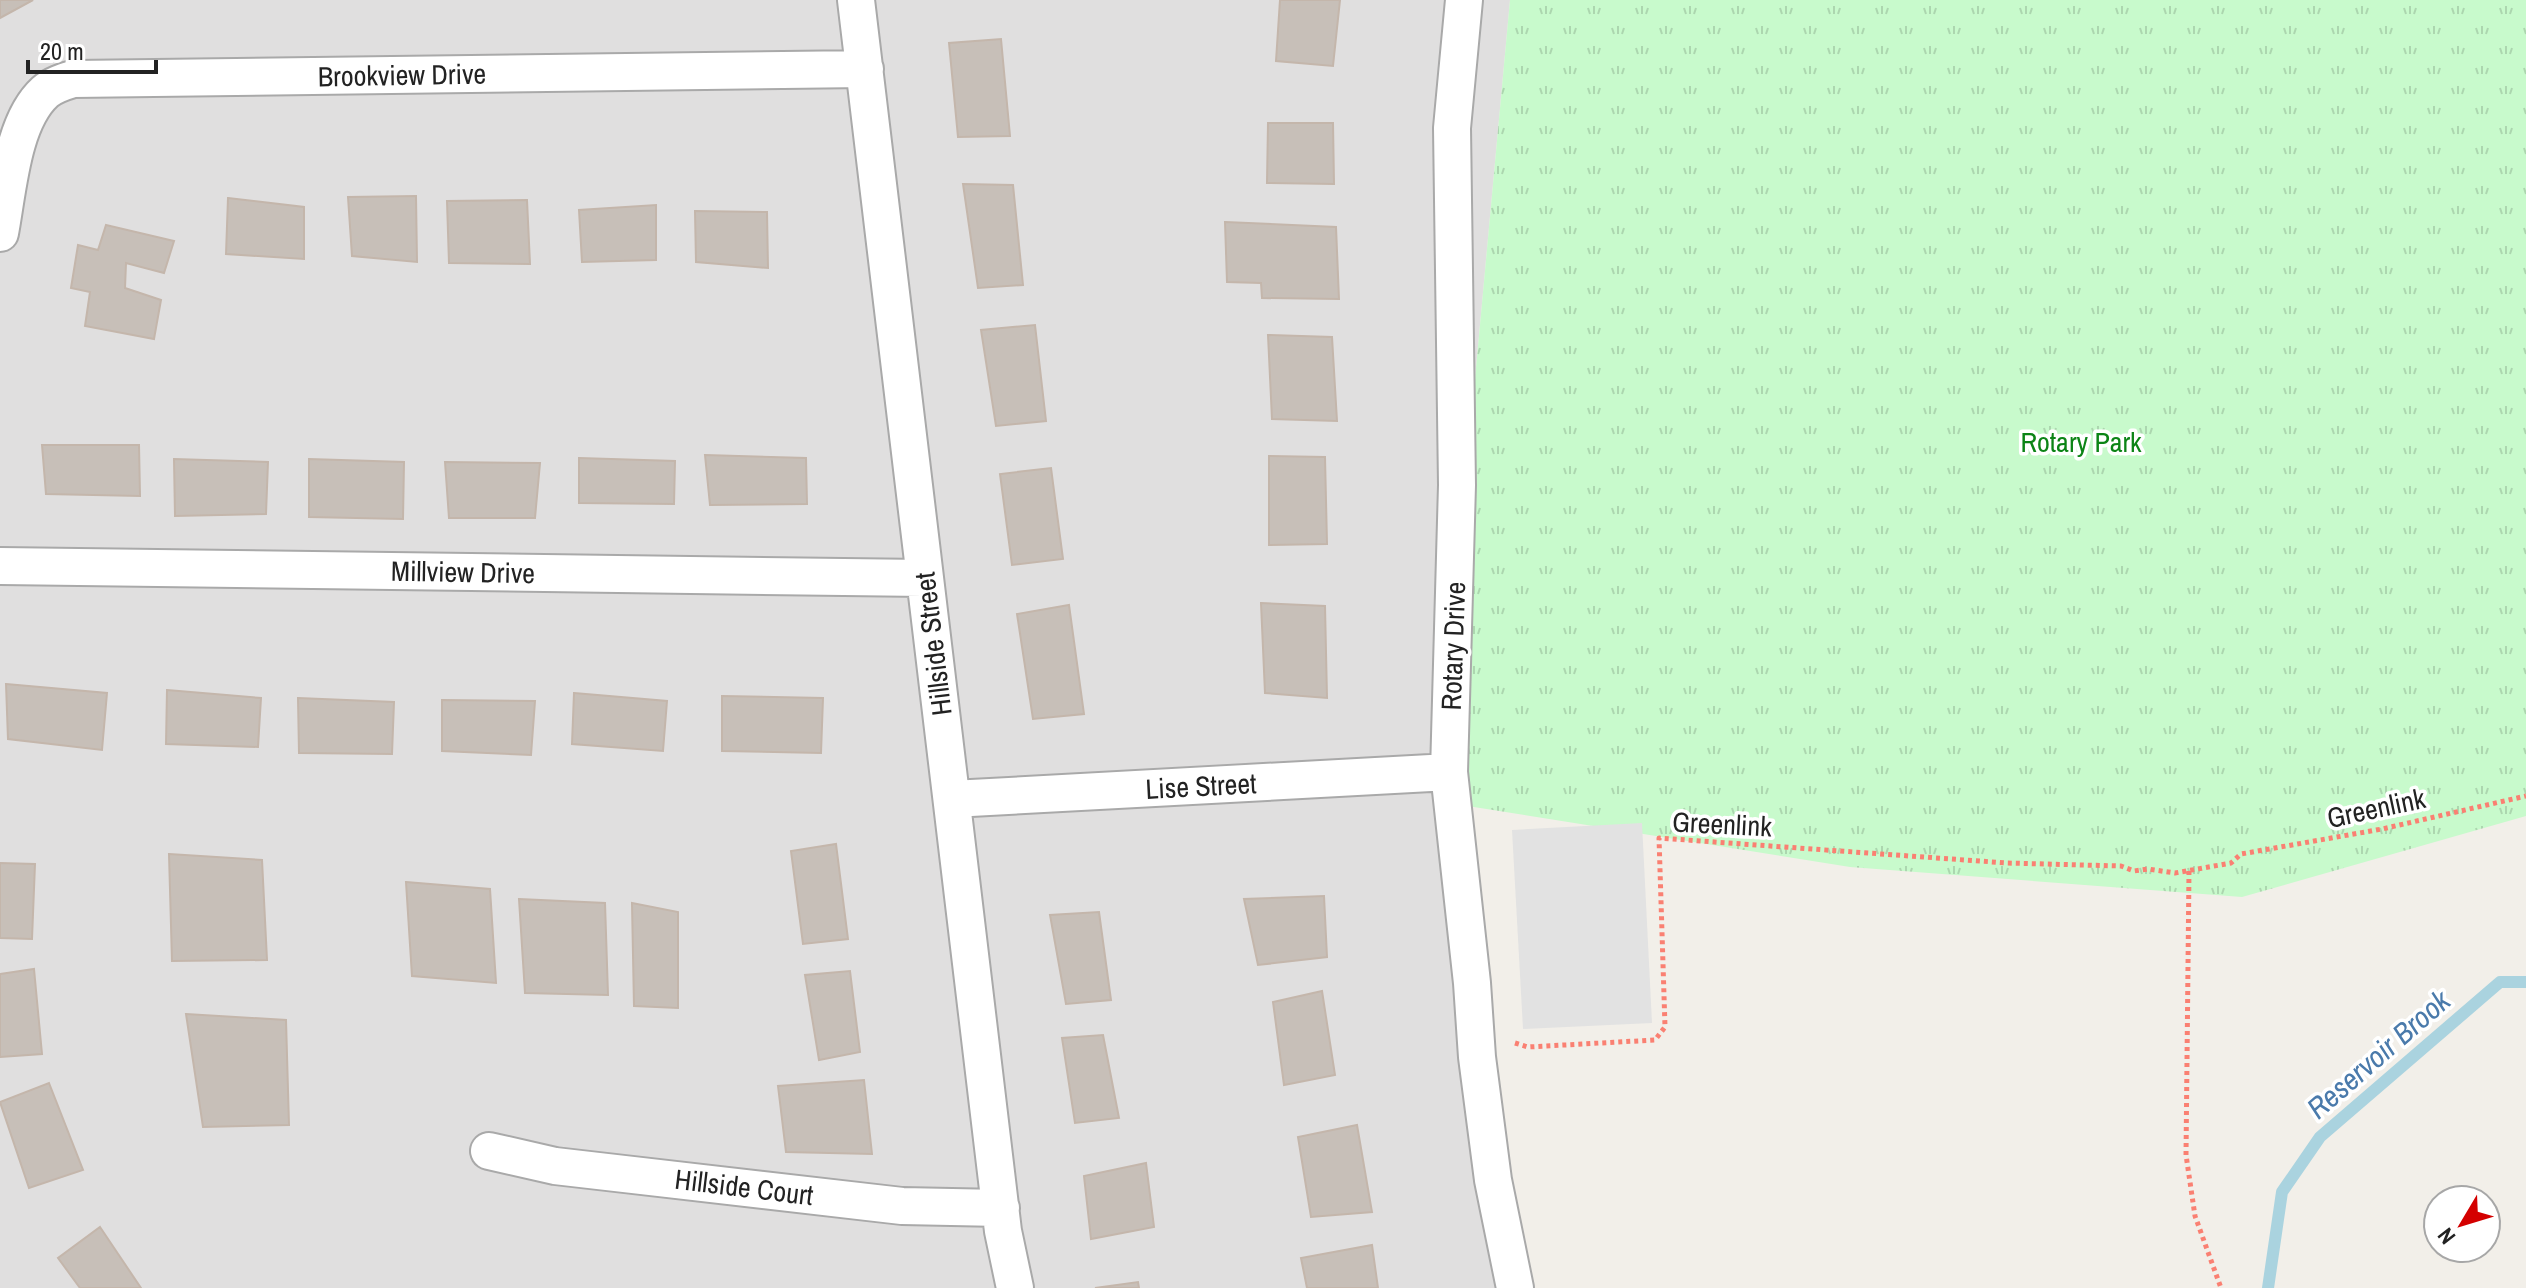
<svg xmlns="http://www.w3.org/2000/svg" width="2526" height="1288" font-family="'Archivo Narrow',sans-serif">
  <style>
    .residential { fill: #e0dfdf }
    .park { fill: url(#park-tufts) }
    .parking { fill: #e2e2e2 }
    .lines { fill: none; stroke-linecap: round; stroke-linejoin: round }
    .stream { stroke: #aad3df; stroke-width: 12 }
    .building { fill: #c7bfb8; stroke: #c4b6ab; stroke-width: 2 }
    .minor-casing { stroke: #a9a9a9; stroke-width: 40 }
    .path { stroke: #fa8072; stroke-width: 5; stroke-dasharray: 4 4; stroke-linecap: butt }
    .minor { stroke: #fff; stroke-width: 36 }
    .labels { text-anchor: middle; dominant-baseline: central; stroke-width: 7; stroke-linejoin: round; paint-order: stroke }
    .street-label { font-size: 28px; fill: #222; stroke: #fff }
    .park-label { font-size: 28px; fill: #0c8416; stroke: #fff }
    .water-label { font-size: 30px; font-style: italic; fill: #4a7aab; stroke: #fff }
  </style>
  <defs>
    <pattern id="park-tufts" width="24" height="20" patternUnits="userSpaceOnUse" patternTransform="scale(2)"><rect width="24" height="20" fill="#c8facc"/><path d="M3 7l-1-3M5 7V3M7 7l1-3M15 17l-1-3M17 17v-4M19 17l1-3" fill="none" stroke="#acd6af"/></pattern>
  </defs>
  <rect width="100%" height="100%" fill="#f2efe9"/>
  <path class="residential" d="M0,0H1510L1436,801L1502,1288H0Z"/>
  <path class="park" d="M1510,0H2526V816L2242,897L1850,867L1436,801Z"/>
  <path class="parking" d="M1642,823L1652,1023L1523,1029L1512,830Z"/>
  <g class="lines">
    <path class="stream" d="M2268,1288L2282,1192L2320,1137L2500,982H2526"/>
  </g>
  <path class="building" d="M0,0H33L0,18Z
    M1280,0H1340L1333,66L1276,61Z
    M1001,39L1010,136L958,137L949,43Z
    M1268,123H1333L1334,184L1267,183Z
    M963,184L1013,185L1023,285L978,288Z
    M416,196L417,262L352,256L348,197Z
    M228,198L304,207V259L226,254Z
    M527,200L530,264L449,263L447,201Z
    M656,205V260L582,262L579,210Z
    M695,211L767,212L768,268L696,262Z
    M1225,222L1336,227L1339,299L1262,298L1261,283L1227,282Z
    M106,225L174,241L164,273L126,263L125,288L161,300L154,339L85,326L90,292L71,288L78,245L98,250Z
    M1035,325L1046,421L996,426L981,330Z
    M1268,335L1332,337L1337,421L1272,419Z
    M42,445H139L140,496L46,494Z
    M705,455L806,458L807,504L710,505Z
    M1269,456L1325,457L1327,544L1269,545Z
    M579,458L675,461L674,504L579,503Z
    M174,459L268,462L266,514L175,516Z
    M309,459L404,462L403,519L309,517Z
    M445,462L540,463L535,518H449Z
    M1051,468L1063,559L1012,565L1000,474Z
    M1261,603L1325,606L1327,698L1265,693Z
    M1069,605L1084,714L1033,719L1017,614Z
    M6,684L107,693L102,750L8,739Z
    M167,690L261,698L258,747L166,744Z
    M574,693L667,701L663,751L572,744Z
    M722,696L823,698L821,753L722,751Z
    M298,698L394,702L392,754L299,753Z
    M442,700L535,701L531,755L442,751Z
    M836,844L848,939L803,944L791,851Z
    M169,854L262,860L267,960L172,961Z
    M0,863L35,864L32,939L0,938Z
    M406,882L490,889L496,983L412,976Z
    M1324,896L1327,957L1258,965L1244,899Z
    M519,899L605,903L608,995L525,993Z
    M632,903L678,912V1008L634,1006Z
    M1099,912L1111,1000L1066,1004L1050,915Z
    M34,969L42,1054L0,1057V974Z
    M850,971L860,1052L819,1060L805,975Z
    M1322,991L1335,1075L1284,1085L1273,1002Z
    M186,1014L286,1020L289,1125L203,1127Z
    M1103,1035L1119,1118L1075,1123L1062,1038Z
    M864,1080L872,1154L786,1152L778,1086Z
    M49,1083L83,1170L29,1188L0,1102Z
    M1357,1125L1372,1212L1311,1217L1298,1137Z
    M1146,1163L1154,1227L1091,1239L1084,1176Z
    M100,1227L141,1288H80L58,1258Z
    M1372,1245L1378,1288H1307L1301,1258Z
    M1138,1282L1139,1288H1095Z"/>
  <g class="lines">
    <defs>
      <path id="minor" d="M856,0L1003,1231L1015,1288
        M1464,0L1452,128L1457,485L1449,772L1472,983L1477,1057L1493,1180L1515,1288
        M0,233C8,191 12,122 45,92C53,85 63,82 73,79L865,69
        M0,566L925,578
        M952,799L1449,772
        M489,1151L555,1166L902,1206L1001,1208"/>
    </defs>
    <use href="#minor" class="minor-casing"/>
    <path class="path" d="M2189,871L2186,1155L2195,1216L2221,1288
      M1515,1043L1528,1047L1655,1040L1665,1027L1659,838L2007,863L2121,866L2134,871L2148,869L2175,873L2231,863L2241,854L2382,829L2526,796"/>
    <use href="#minor" class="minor"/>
  </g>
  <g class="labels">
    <g class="street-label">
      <text transform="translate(402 75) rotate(-1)">Brookview Drive</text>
      <text transform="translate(463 572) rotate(1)">Millview Drive</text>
      <text transform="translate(933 644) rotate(-97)">Hillside Street</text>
      <text transform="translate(1453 646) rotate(-88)">Rotary Drive</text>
      <text transform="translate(1201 786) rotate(-3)">Lise Street</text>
      <text transform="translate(2376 808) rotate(-12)">Greenlink</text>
      <text transform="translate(1722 824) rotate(3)">Greenlink</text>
      <text transform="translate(744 1187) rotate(7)">Hillside Court</text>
    </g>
    <g class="park-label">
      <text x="2081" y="442">Rotary Park</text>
    </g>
    <g class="water-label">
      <text transform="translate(2378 1054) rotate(-41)">Reservoir Brook</text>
    </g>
  </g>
  <g transform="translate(2462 1224) rotate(232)"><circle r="38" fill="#ffffff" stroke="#a7a7a7" stroke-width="2"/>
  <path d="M0-6L14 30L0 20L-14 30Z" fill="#d40000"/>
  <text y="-12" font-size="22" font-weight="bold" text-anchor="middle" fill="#222222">N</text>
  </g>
  <path d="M28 60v12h128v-12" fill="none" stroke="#222222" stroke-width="4"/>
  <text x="40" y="60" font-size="24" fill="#222222" stroke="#ffffff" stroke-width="6" paint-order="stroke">20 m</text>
</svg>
